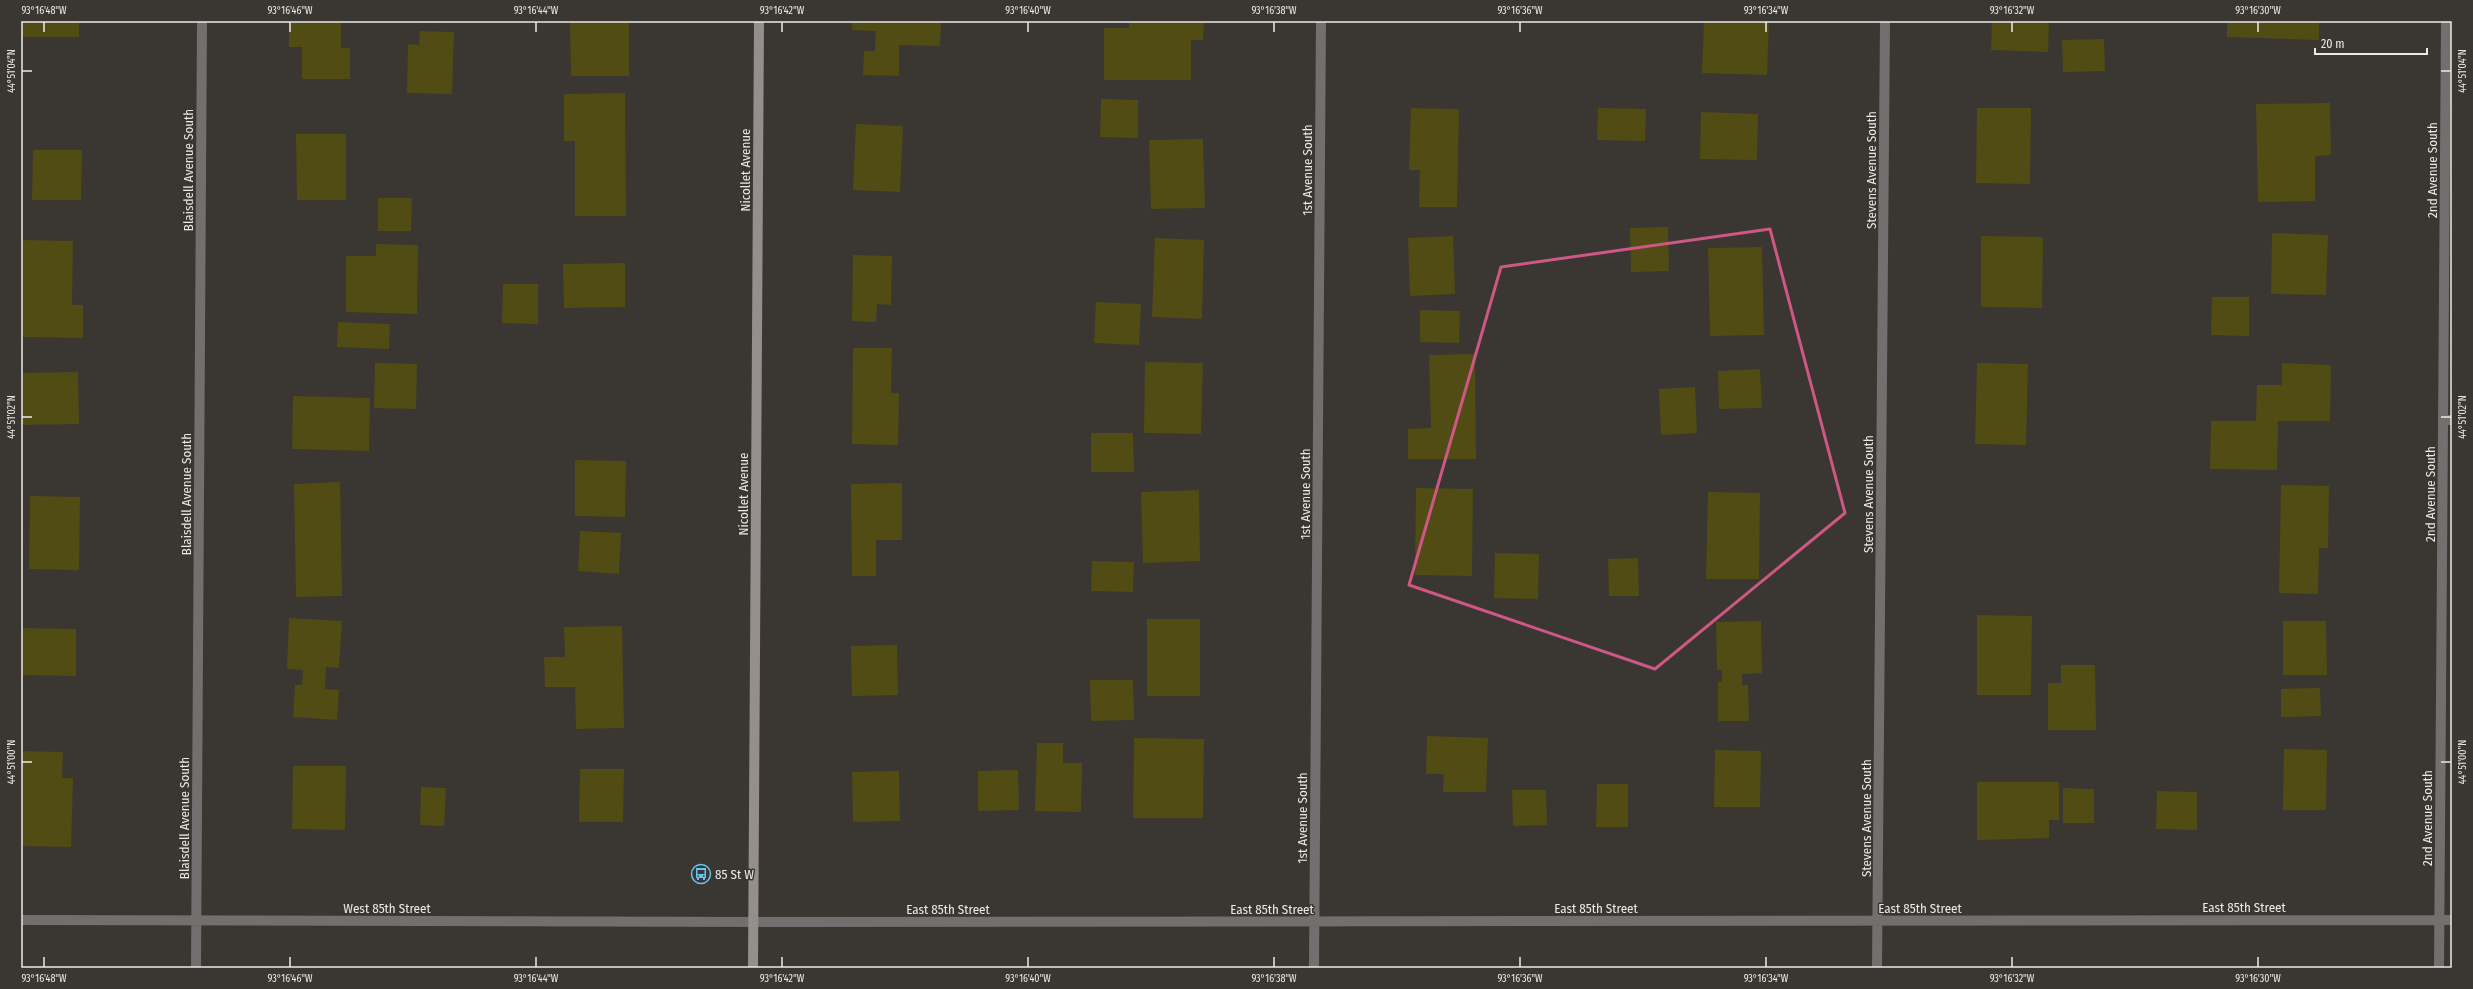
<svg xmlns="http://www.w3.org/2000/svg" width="2473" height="989" font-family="'Fira Sans Condensed',sans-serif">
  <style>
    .building { fill: #504c14 }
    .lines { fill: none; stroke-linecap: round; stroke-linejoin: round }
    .lane { stroke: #736f6e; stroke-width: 10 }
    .street { stroke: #736f6e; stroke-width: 10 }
    .secondary { stroke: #948f8d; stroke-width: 10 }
    .marked { fill: none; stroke: #ce5785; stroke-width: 3; stroke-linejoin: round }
    .ticks { fill: none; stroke: #ebe9e6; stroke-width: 1.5 }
    .labels { text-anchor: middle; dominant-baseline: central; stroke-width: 3; stroke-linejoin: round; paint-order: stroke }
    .street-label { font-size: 13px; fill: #ebe9e6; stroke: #3a3631 }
    .poi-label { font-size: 13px; fill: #ebe9e6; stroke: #3a3631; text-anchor: start }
    .neatline { fill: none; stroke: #ebe9e6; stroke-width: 1.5 }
    .ticks-label { font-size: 10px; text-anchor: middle; fill: #ebe9e6 }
  </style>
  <rect width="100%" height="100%" fill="#3a3631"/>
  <path class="building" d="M22,21H79V37H22Z
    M289,21H341V48H350V79H302V47H289Z
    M570,21H629V76H571Z
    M852,21H941L940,46L899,45V76L863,75L864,51H875L876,31L852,30Z
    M1129,21H1204L1203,40H1191V80H1104V28H1129Z
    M1704,21H1769L1767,75L1702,73Z
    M1992,21H2049L2048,52L1991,50Z
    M2227,21H2319V40L2227,37Z
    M420,31L454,32L452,94L407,93L408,44L419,45Z
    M2104,39L2105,71L2063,72L2062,40Z
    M625,93L626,216H575V141H564V94Z
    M1101,99L1138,100V138L1100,137Z
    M2330,103L2331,155L2315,156V201L2258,202L2256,104Z
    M1411,108L1459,109L1457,207H1419L1420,170H1409Z
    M1598,108L1646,109L1645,141L1597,140Z
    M1977,108H2031L2030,184L1976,183Z
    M1701,112L1758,114L1757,160L1700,159Z
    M856,124L903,126L900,192L853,190Z
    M296,134H346V200H297Z
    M1203,139L1205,208L1151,209L1149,140Z
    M33,150H82L81,200H32Z
    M378,198H412L411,231H378Z
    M1668,227L1669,271L1631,272L1630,228Z
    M2272,233L2328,235L2326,295L2271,294Z
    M1453,236L1455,294L1410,296L1408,238Z
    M1981,236L2043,237L2042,308L1981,307Z
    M1155,238L1204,240L1202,319L1152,317Z
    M21,240L73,241L72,305H83V338L21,337Z
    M376,244L418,245L417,314L346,312V256H376Z
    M1762,247L1764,335L1710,336L1708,248Z
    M853,255L892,256L891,305L877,304L876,322L852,321Z
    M625,263V307L564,308L563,264Z
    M503,284H538V324L502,323Z
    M2212,297H2249V336L2211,335Z
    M1096,302L1141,304L1139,345L1094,343Z
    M1420,310L1460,311L1459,343L1420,342Z
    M338,322L390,324L389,349L337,347Z
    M853,348H892L891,393H899L898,445L852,444Z
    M1475,354L1476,459H1408V429L1431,428L1429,355Z
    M1145,362L1203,363L1201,434L1144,433Z
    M375,363L417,364L416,409L374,408Z
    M1977,363L2028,364L2026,445L1975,444Z
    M2282,363L2331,365L2330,421H2278L2277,470L2210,469L2211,421H2256L2257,385H2282Z
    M1760,369L1762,408L1719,409L1718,371Z
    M78,372L79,424L22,425L21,373Z
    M1695,387L1697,433L1661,435L1659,389Z
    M293,396L370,398L369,451L292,449Z
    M1091,433H1133L1134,472H1091Z
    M575,460L626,461L625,517L575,516Z
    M340,482L342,596L296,597L294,484Z
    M902,483V540H876V576H852L851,484Z
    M2281,485L2329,486L2328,548H2319L2318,594L2279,593Z
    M1416,488L1473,489L1472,576L1415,575Z
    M1199,490L1200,561L1143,563L1141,492Z
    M1708,492L1760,493L1759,579H1706Z
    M30,496L80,497L79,570L29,569Z
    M580,531L621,533L619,574L578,571Z
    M1495,553L1539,554L1538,599L1494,598Z
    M1638,558L1639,596H1609L1608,559Z
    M1092,561L1134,562L1133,592L1091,591Z
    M1977,615L2032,616L2031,695H1977Z
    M289,618L342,621L339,668L326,667L325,689L339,690L337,720L293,717L295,685H302L303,670L287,669Z
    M1147,619H1200V696H1147Z
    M1761,621L1762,673L1742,674V685H1748L1749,721H1718V682H1722V670H1717L1716,622Z
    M2283,621H2326L2327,675H2283Z
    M622,626L624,728L576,729L575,687H545L544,657H565L564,627Z
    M21,628L76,629V676L21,675Z
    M897,645L898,695L852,696L851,646Z
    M2061,665H2095L2096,730H2048V683H2061Z
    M1090,680H1133L1134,720L1091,721Z
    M2320,688L2321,716L2281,717V689Z
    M1427,736L1488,738L1486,792H1443L1444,774H1426Z
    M1134,738L1204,739L1203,818H1133Z
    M1037,743H1063V763H1082L1081,812L1035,811Z
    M2284,749L2327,750L2326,810H2283Z
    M1715,750L1761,751L1760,807H1714Z
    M21,751L63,752L62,778H73L71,847L21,846Z
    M293,766H346L345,830L292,829Z
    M580,769H624L623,822H579Z
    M1018,770L1019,810L978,811V771Z
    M899,771L900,821L853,822L852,772Z
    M1977,782H2059V820H2049V838L1977,840Z
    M1597,784H1628V827H1596Z
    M421,787L446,788L444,826L420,825Z
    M2063,788L2094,789V823H2063Z
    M1512,790H1546L1547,825L1513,826Z
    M2157,791L2197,792V830L2156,829Z"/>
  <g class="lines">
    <path class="lane" d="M2443,420H2452
      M2439,920H2452"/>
    <path class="street" d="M21,920L798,922L2439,920
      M196,968L202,21
      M1314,968L1321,21
      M1877,968L1885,21
      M2439,968L2446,21"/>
    <path class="secondary" d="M753,968L759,21"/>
  </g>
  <path class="marked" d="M1770,229L1845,513L1655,669L1409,585L1501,267Z"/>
  <path class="ticks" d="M44,22V32M290,22V32M536,22V32M782,22V32M1028,22V32M1274,22V32M1520,22V32M1766,22V32M2012,22V32M2258,22V32M22,71H32M2441,71H2451M22,417H32M2441,417H2451M22,762H32M2441,762H2451M44,957V967M290,957V967M536,957V967M782,957V967M1028,957V967M1274,957V967M1520,957V967M1766,957V967M2012,957V967M2258,957V967"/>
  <defs>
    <symbol id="bus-ring" viewBox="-11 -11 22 22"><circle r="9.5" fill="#3a3631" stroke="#69c3f1" stroke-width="1.5"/><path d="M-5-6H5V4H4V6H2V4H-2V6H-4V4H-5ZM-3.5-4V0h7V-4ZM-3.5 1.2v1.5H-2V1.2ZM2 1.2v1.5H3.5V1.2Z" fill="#69c3f1"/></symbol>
  </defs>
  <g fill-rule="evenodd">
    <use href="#bus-ring" x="690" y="863" width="22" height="22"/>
  </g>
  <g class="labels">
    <g class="street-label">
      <text transform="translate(188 170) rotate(-90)">Blaisdell Avenue South</text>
      <text transform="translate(745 170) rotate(-90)">Nicollet Avenue</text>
      <text transform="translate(1307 170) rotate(-90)">1st Avenue South</text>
      <text transform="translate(1871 170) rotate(-90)">Stevens Avenue South</text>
      <text transform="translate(2432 170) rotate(-90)">2nd Avenue South</text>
      <text transform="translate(186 494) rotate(-90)">Blaisdell Avenue South</text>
      <text transform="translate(743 494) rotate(-90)">Nicollet Avenue</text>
      <text transform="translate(1305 494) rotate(-90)">1st Avenue South</text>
      <text transform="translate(1868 494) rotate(-90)">Stevens Avenue South</text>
      <text transform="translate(2430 494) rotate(-90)">2nd Avenue South</text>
      <text transform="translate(184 818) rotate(-90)">Blaisdell Avenue South</text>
      <text transform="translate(1302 818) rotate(-90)">1st Avenue South</text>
      <text transform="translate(1866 818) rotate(-90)">Stevens Avenue South</text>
      <text transform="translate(2427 818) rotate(-90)">2nd Avenue South</text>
      <text x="2244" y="907">East 85th Street</text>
      <text x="387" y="908">West 85th Street</text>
      <text x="1596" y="908">East 85th Street</text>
      <text x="1920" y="908">East 85th Street</text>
      <text x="948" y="909">East 85th Street</text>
      <text x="1272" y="909">East 85th Street</text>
    </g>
    <g class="poi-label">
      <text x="715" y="874">85 St W</text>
    </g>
  </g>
  <rect width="2473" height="989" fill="none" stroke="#3a3631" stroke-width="44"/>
  <path d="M2315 48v6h112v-6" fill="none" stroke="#ebe9e6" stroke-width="2"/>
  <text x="2321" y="48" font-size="12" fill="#ebe9e6" stroke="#3a3631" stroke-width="3" paint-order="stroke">20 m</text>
  <rect x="22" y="22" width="2429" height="945" class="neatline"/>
  <g class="ticks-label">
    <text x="44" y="14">93°16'48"W</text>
    <text x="290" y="14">93°16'46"W</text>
    <text x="536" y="14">93°16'44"W</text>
    <text x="782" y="14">93°16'42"W</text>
    <text x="1028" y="14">93°16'40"W</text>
    <text x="1274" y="14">93°16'38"W</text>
    <text x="1520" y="14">93°16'36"W</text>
    <text x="1766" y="14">93°16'34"W</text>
    <text x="2012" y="14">93°16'32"W</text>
    <text x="2258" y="14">93°16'30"W</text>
    <text transform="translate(11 71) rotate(-90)" y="4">44°51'04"N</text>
    <text transform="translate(2462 71) rotate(-90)" y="4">44°51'04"N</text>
    <text transform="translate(11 417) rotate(-90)" y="4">44°51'02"N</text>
    <text transform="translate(2462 417) rotate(-90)" y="4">44°51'02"N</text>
    <text transform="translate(11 762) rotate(-90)" y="4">44°51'00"N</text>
    <text transform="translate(2462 762) rotate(-90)" y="4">44°51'00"N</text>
    <text x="44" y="982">93°16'48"W</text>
    <text x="290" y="982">93°16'46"W</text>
    <text x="536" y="982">93°16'44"W</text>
    <text x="782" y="982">93°16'42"W</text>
    <text x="1028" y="982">93°16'40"W</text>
    <text x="1274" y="982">93°16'38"W</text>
    <text x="1520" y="982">93°16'36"W</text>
    <text x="1766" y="982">93°16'34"W</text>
    <text x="2012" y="982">93°16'32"W</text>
    <text x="2258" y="982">93°16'30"W</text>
  </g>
</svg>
